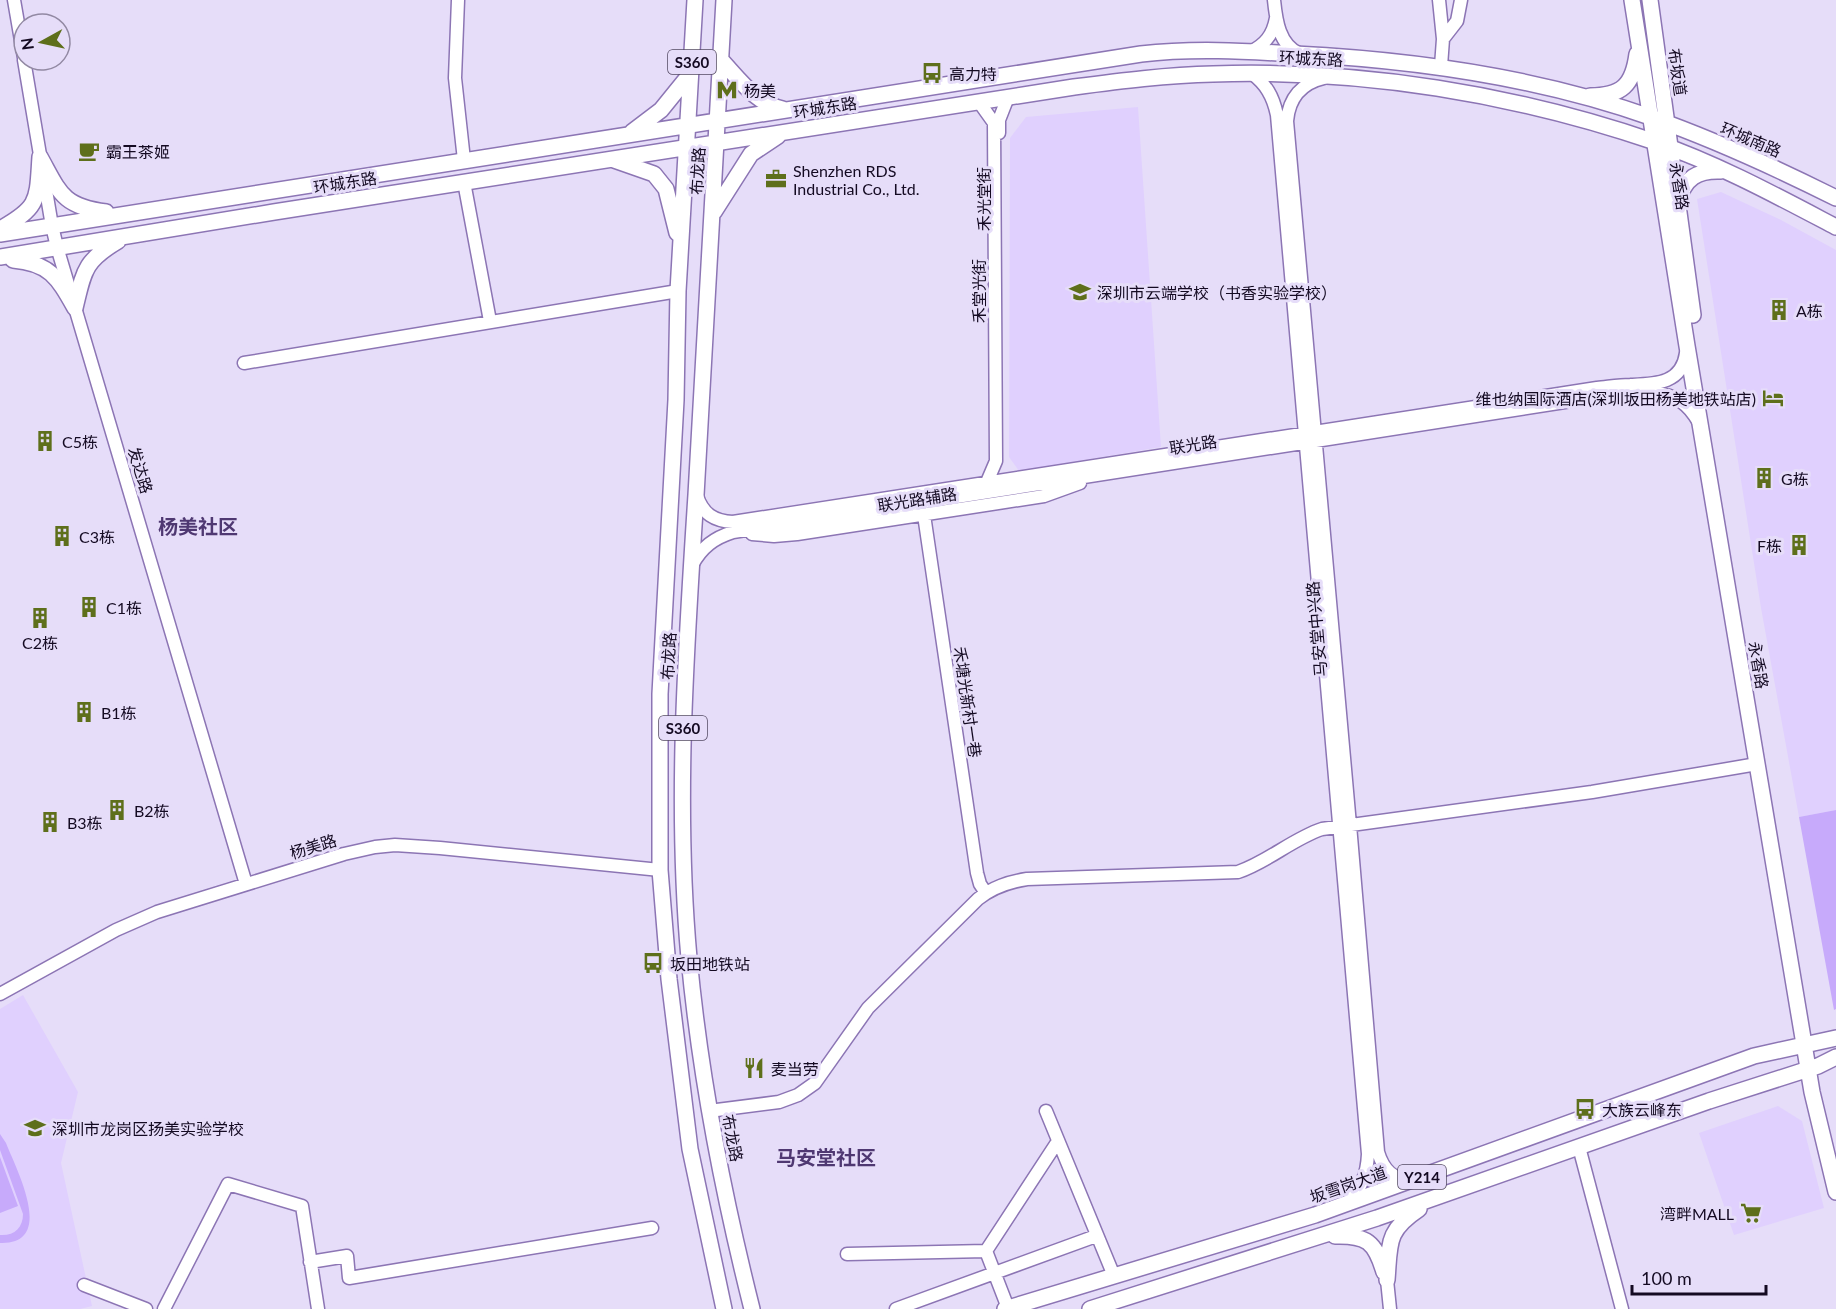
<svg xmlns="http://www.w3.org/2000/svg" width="1836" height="1309" font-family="Lato,'Noto Sans SC',sans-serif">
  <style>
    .built { fill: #e0d0fe }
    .green { fill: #c7aafb }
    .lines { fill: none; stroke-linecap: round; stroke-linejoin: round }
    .minor-casing { stroke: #8c75b4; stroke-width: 15 }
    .major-casing { stroke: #8c75b4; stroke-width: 18 }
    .minor { stroke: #fff; stroke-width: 12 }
    .major { stroke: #fff; stroke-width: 15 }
    .labels { text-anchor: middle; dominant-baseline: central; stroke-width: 6; stroke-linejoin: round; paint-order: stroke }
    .shield { fill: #e6ddf9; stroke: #534962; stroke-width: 1.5 }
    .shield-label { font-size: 15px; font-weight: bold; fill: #140a22 }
    .street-label { font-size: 16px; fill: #140a22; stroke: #e6ddf9 }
    .poi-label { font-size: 16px; fill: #140a22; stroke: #e6ddf9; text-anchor: start }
    .quarter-label { font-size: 20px; font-weight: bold; fill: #4f3872; stroke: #e6ddf9 }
  </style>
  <rect width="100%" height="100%" fill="#e6ddf9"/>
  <path class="built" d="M1138,107L1161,447L1019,471L1009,457L1010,138L1026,117Z
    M1721,192L1781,220L1836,250V810L1799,817L1761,608L1697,199Z
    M23,995L78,1092L61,1163L92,1306L80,1309H0V1009Z
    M1778,1106L1802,1121L1824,1208L1734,1235L1699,1133Z"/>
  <path class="green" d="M1836,810V1009L1834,1010L1799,817Z
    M0,1134L6,1143C16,1169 57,1245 0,1243V1235C14,1236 23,1228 23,1214L0,1150Z
    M0,1157L18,1206L0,1213Z"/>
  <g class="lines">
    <defs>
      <path id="minor" d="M14,0L24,58
        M458,0L455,78L464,160
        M1274,0C1276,20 1279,45 1300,54
        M1439,0L1443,39L1457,21L1461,0
        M1250,52C1265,45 1273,35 1276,18
        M24,60L52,226L57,247L246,884
        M1441,66L1443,39
        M1251,73C1266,84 1273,96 1277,115L1368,1154C1367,1174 1362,1187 1348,1202
        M1324,78C1302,83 1289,98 1287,121L1350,825L1378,1152C1383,1169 1393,1181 1413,1180
        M979,102L994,123L996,461L987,482
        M999,133V120L1008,97
        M464,182L490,321
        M244,363L678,291
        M697,496C703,514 714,521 733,522L1597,388C1608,387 1619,385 1630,385C1655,384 1682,384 1686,353
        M924,515L977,873L980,884L986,893
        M752,534L774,536L797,534L1044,496L1080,483
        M692,565C702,547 714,538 733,532L1597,397L1657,393C1677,396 1688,404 1698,421
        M0,994L116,930L157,912L344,854L375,847L395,845L440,848L660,870
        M709,1111L779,1102L798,1095L815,1083L868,1008L978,899C993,887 1008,882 1027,879L1238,872C1268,862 1292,839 1322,829L1592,792L1757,764
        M1046,1111L1114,1276
        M1579,1147L1622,1309
        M986,1251L1008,1308
        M847,1254L986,1251L1058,1141
        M310,1262L347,1256L349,1278L652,1228
        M1387,1280L1390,1309
        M84,1285L146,1309
        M164,1309L228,1184L302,1206L318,1309
        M896,1309L1096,1236"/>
      <path id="major" d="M695,0L678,291L676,400L660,694V870L669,979L690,1149L724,1309
        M724,0C716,165 706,330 696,495C686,649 675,804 689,958C700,1076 723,1194 752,1309
        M1632,0L1687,346L1812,1092L1836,1192
        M1650,0L1693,315
        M721,60C739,79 756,104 783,109
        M1590,96C1622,96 1633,85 1637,54
        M632,132L661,110L691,73
        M40,157C60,193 62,206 106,212
        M614,160L654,174L666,189L677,233
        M1678,201C1685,178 1697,170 1721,171
        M714,212L751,154L778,136
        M0,229C40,207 37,200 40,157
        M0,234L1141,54C1193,48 1244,51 1295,54C1417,60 1538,77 1653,118C1715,140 1776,168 1836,198
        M0,257L274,212L1074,87C1120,81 1167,75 1213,74C1362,69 1515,94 1655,142C1718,164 1777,196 1836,227
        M13,260C50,263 58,278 75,308
        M75,308C84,271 84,261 118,241
        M1335,1236C1367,1235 1375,1242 1384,1272
        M1387,1280C1390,1243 1386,1231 1419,1209
        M1005,1309L1315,1215L1754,1056L1836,1038
        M1090,1309L1377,1218L1709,1101L1818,1066L1836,1057"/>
    </defs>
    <use href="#minor" class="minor-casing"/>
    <use href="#major" class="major-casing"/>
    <use href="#minor" class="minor"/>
    <use href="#major" class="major"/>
  </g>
  <defs>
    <symbol id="bus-bare" viewBox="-9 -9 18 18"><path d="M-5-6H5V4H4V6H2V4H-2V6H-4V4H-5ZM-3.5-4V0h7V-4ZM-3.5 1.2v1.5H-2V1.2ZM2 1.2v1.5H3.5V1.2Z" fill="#5e6f1b" stroke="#e6ddf9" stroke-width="2.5" paint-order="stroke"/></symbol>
    <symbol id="metro-bare" viewBox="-9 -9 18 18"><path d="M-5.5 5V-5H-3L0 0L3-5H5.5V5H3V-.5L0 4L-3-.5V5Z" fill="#5e6f1b" stroke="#e6ddf9" stroke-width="2.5" paint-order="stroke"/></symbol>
    <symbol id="cafe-bare" viewBox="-9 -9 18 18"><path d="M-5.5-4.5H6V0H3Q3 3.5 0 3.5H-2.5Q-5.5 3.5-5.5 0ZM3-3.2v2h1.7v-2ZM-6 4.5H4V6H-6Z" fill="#5e6f1b" stroke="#e6ddf9" stroke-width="2.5" paint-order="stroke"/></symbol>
    <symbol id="office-bare" viewBox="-9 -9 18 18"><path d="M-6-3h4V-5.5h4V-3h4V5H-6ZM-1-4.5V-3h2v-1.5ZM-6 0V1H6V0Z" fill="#5e6f1b" stroke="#e6ddf9" stroke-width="2.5" paint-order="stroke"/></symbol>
    <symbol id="school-bare" viewBox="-9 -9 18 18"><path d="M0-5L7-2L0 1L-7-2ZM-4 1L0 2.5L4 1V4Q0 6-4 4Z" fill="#5e6f1b" stroke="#e6ddf9" stroke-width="2.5" paint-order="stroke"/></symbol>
    <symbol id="building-bare" viewBox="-9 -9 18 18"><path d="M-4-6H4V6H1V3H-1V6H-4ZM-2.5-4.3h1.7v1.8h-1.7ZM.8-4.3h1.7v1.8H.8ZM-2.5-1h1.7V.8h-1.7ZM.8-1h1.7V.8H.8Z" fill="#5e6f1b" stroke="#e6ddf9" stroke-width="2.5" paint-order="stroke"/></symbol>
    <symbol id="hotel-bare" viewBox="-9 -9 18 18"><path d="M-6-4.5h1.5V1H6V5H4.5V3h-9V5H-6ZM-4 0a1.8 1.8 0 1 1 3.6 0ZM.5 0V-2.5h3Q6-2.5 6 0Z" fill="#5e6f1b" stroke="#e6ddf9" stroke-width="2.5" paint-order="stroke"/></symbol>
    <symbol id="restaurant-bare" viewBox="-9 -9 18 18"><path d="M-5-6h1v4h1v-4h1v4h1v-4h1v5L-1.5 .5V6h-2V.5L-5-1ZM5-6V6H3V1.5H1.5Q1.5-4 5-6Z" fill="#5e6f1b" stroke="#e6ddf9" stroke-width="2.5" paint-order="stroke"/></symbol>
    <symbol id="supermarket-bare" viewBox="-9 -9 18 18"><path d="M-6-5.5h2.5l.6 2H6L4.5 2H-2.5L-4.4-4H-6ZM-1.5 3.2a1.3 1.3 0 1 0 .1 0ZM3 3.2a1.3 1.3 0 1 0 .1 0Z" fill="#5e6f1b" stroke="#e6ddf9" stroke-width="2.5" paint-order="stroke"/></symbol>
  </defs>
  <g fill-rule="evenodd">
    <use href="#bus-bare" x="917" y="58" width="30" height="30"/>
    <use href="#metro-bare" x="712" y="75" width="30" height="30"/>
    <use href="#cafe-bare" x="74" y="136" width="30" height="30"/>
    <use href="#office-bare" x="761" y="164" width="30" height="30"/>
    <use href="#school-bare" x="1065" y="277" width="30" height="30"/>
    <use href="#building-bare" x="1764" y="295" width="30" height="30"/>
    <use href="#hotel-bare" x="1758" y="383" width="30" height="30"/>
    <use href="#building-bare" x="30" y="426" width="30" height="30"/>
    <use href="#building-bare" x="1749" y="463" width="30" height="30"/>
    <use href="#building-bare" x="47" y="521" width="30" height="30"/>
    <use href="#building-bare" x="1784" y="530" width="30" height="30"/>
    <use href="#building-bare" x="74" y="592" width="30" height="30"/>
    <use href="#building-bare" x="25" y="603" width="30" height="30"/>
    <use href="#building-bare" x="69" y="697" width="30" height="30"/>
    <use href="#building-bare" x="102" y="795" width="30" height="30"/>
    <use href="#building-bare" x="35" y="807" width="30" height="30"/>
    <use href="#bus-bare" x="638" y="948" width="30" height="30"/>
    <use href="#restaurant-bare" x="739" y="1053" width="30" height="30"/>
    <use href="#bus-bare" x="1570" y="1094" width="30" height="30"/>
    <use href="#school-bare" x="20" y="1113" width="30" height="30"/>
    <use href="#supermarket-bare" x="1736" y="1198" width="30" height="30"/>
  </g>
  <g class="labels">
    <g class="shield">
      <rect x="668" y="50" width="48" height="24" rx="4.5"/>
      <rect x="659" y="716" width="48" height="24" rx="4.5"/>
      <rect x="1398" y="1165" width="48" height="24" rx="4.5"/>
    </g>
    <g class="shield-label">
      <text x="692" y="62">S360</text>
      <text x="683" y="728">S360</text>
      <text x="1422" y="1177">Y214</text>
    </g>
    <g class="street-label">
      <text transform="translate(1311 58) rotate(3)">环城东路</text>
      <text transform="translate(1678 72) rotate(82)">布坂道</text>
      <text transform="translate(825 107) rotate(-9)">环城东路</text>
      <text transform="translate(1751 139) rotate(23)">环城南路</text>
      <text transform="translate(697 171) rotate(-87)">布龙路</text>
      <text transform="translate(345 182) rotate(-9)">环城东路</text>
      <text transform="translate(1680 186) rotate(81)">永香路</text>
      <text transform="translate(983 199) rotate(-90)">禾光堂街</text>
      <text transform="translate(978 291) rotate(-90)">禾堂光街</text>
      <text transform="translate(1193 444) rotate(-9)">联光路</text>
      <text transform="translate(141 470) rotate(73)">发达路</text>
      <text transform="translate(917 499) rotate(-9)">联光路辅路</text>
      <text transform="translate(1316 629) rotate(-95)">马安堂中兴路</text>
      <text transform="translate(668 656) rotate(-87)">布龙路</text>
      <text transform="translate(1759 665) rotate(80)">永香路</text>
      <text transform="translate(968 702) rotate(82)">禾塘光新村一巷</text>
      <text transform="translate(313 846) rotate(-17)">杨美路</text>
      <text transform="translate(733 1138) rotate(79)">布龙路</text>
      <text transform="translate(1348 1184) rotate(-19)">坂雪岗大道</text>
    </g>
    <g class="poi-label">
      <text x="949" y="73">高力特</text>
      <text x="744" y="90">杨美</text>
      <text x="106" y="151">霸王茶姬</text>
      <text x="793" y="170">Shenzhen RDS<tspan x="793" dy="18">Industrial Co., Ltd.</tspan></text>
      <text x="1097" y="292">深圳市云端学校（书香实验学校）</text>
      <text x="1796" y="310">A栋</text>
      <text x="1756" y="398" text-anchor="end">维也纳国际酒店(深圳坂田杨美地铁站店)</text>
      <text x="62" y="441">C5栋</text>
      <text x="1781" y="478">G栋</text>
      <text x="79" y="536">C3栋</text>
      <text x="1782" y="545" text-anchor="end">F栋</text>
      <text x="106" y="607">C1栋</text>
      <text x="40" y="642" text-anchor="middle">C2栋</text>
      <text x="101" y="712">B1栋</text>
      <text x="134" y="810">B2栋</text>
      <text x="67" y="822">B3栋</text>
      <text x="670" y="963">坂田地铁站</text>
      <text x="771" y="1068">麦当劳</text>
      <text x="1602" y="1109">大族云峰东</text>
      <text x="52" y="1128">深圳市龙岗区扬美实验学校</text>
      <text x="1734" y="1213" text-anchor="end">湾畔MALL</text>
    </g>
    <g class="quarter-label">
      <text x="198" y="526">杨美社区</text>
      <text x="826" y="1157">马安堂社区</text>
    </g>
  </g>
  <g transform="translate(42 42) rotate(262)"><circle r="28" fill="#e6ddf9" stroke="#9289a3" stroke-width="1.5"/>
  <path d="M0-4.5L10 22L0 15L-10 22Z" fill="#5e6f1b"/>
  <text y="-9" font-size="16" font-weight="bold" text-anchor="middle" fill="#140a22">N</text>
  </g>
  <path d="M1632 1285v9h134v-9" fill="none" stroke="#140a22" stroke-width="3"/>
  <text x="1641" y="1285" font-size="18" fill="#140a22" stroke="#e6ddf9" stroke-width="4.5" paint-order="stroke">100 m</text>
</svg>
